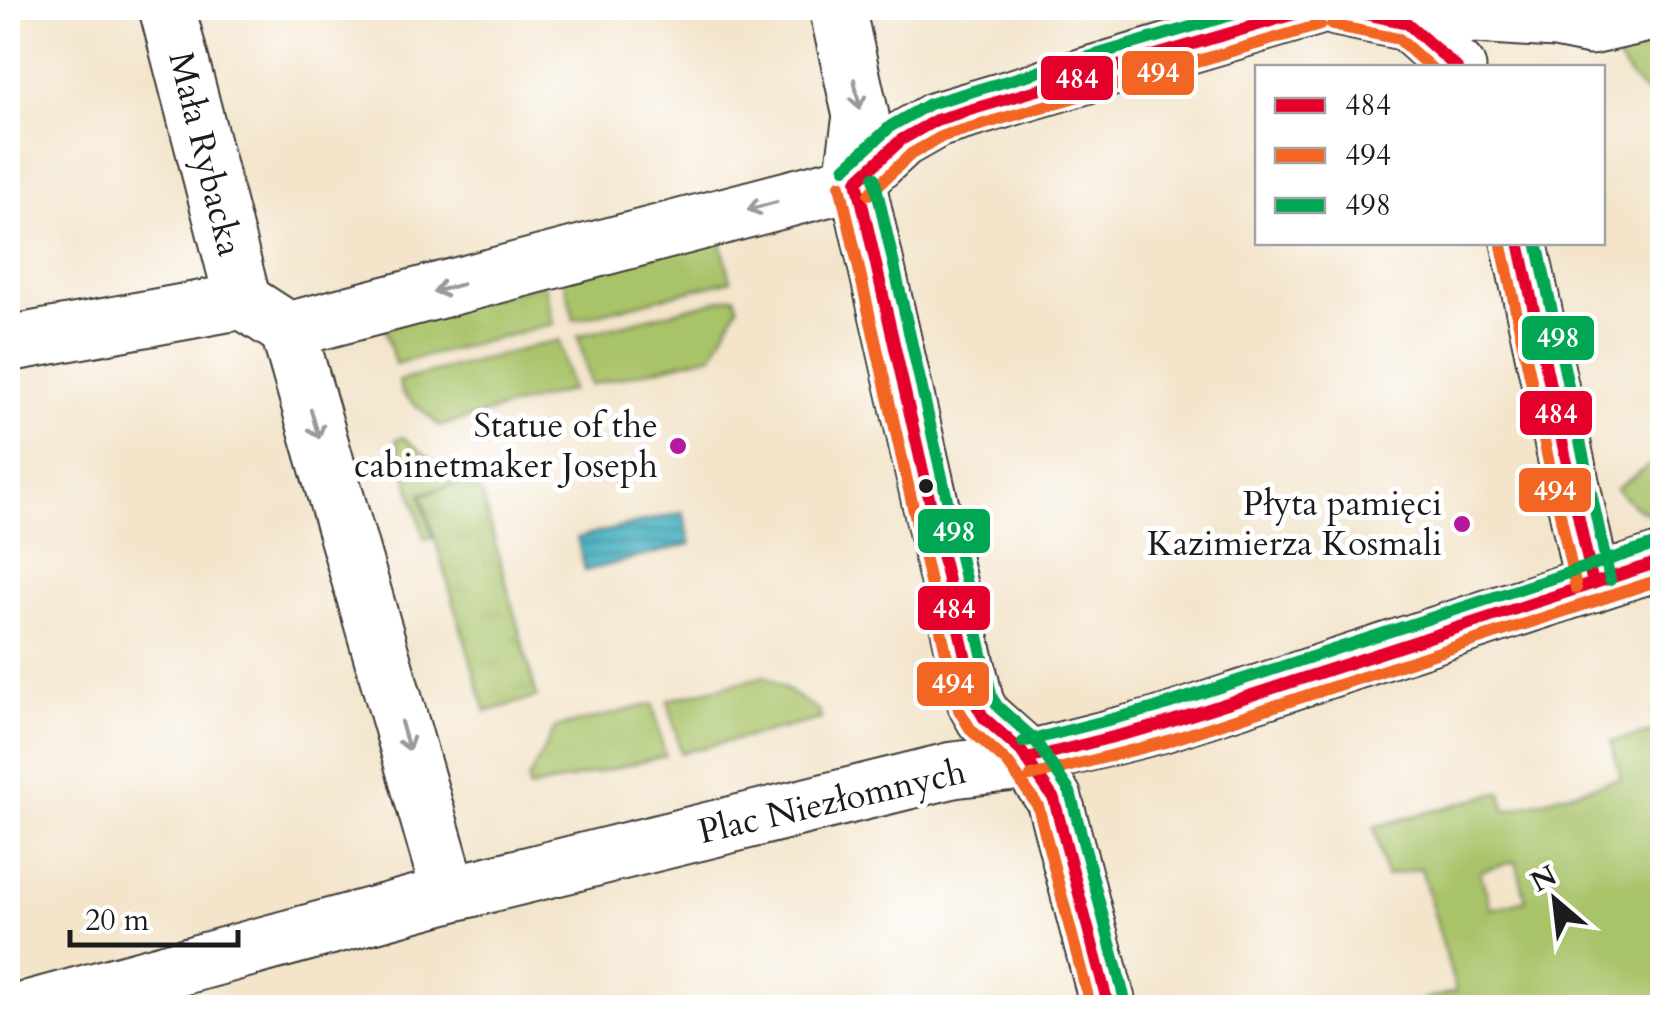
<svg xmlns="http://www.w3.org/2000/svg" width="1670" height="1015" font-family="Cardo,serif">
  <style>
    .green { fill: #a9c369; stroke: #627042; stroke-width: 2.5; fill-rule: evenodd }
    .park { fill: url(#park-tufts); stroke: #627042; stroke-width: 2.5 }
    .water { fill: url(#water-rules); stroke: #2e646d; stroke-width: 2.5 }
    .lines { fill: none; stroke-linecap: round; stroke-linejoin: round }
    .minor-casing { stroke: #3c3a36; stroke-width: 59 }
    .minor { stroke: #fff; stroke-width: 55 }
    .bus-1-casing { stroke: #fff; stroke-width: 20 }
    .bus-2-casing { stroke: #fff; stroke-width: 20 }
    .bus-3-casing { stroke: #fff; stroke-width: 20 }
    .bus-1 { stroke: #e4002b; stroke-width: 12 }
    .bus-2 { stroke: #f26522; stroke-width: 12 }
    .bus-3 { stroke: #00a651; stroke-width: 12 }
    .oneway { stroke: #999 }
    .poi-dot { fill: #b5179e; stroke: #fff; stroke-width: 4 }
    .bus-dot { fill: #1c1c1c; stroke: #fff; stroke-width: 4 }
    .labels { text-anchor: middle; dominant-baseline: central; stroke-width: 10; stroke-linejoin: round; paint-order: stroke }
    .street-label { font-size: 35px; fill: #1c1c1c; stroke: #fff }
    .poi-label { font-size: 35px; fill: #1c1c1c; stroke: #fff; text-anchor: end }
    .line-badge { stroke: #fff; stroke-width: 4 }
    .badge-label { font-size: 28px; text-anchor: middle; font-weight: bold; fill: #fff }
  </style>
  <defs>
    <pattern id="park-tufts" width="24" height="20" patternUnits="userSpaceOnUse" patternTransform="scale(2.5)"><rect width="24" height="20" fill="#a9c369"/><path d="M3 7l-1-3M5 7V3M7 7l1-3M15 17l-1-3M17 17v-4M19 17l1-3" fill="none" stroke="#91a75a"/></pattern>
    <pattern id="water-rules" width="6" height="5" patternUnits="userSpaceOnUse" patternTransform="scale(2.5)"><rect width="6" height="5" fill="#40adbe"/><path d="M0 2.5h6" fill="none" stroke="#358c9a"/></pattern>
  </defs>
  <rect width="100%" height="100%" fill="#fff"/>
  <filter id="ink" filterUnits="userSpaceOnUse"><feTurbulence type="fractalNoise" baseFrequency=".01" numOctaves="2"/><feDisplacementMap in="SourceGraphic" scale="20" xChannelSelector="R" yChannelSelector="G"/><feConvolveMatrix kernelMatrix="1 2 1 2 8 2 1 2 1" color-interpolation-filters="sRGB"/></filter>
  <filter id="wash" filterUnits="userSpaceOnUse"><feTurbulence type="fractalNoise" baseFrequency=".0048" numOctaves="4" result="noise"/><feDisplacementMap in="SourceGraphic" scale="40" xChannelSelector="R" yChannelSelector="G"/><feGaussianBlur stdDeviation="2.25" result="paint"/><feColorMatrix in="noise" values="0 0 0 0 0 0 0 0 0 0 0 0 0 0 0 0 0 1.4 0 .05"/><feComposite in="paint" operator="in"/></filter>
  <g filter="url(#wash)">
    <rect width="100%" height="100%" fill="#f3e4ca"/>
    <path class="green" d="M1662,44V98C1640,97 1628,72 1615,56Z
      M720,238L731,280L574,320L564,278Z
      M544,283L554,324L395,364L384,325Z
      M735,296L738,306L713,355L590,385L578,336Z
      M559,340L571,390L440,426L402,393L399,381Z
      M403,437L459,482L420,494L433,538L425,540L396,439Z
      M1662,457V519L1635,507L1616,489Z
      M765,676L819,711L821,719L681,753L668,700Z
      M653,704L665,756L529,789L528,780L555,728Z
      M1662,707V1007H1423L1421,1001L1456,991L1421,868L1386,876L1374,827L1501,792L1506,811L1621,778L1611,742L1659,730L1654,710ZM1516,861L1526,900L1491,909L1480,871Z"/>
    <path class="park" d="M465,482L482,494L537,697L486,712L422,495Z"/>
    <path class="water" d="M683,512L691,544L585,571L577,538Z"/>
  </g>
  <g filter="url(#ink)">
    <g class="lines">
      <defs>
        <path id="minor" d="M167,8L243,301
          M837,8L861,116L854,165L857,181L976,704L984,718L1021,751L1054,799L1109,1008
          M1336,8L1407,23L1458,68
          M1407,23L1475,15L1556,20L1591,27L1662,11
          M1519,242L1593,584
          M288,330L857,181L901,140L936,120L1315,8
          M8,344L243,301L288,330L450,894
          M31,1008L450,894L953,770L1006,764L1160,725L1662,561"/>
      </defs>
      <use href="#minor" class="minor-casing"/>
      <use href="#minor" class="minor"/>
      <defs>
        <path id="bus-1" d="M1336,8L1407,23L1457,68
          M857,181L976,704L984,718L1021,751L1054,799L1109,1008
          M857,181L901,140L936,120L1315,8
          M1519,242L1593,584
          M1027,759L1160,725L1662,561"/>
        <path id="bus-2" d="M1332,25L1399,39L1431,68
          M840,185L959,710L971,730L1008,763L1038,806L1091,1008
          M869,194L911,154L943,136L1320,25
          M1502,246L1576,588
          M1031,776L1165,742L1662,579"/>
        <path id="bus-3" d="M845,168L891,126L929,104L1255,8
          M874,177L992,698L998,707L1034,739L1070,792L1126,1004
          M1537,242L1610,580
          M1023,742L1155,708L1657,544"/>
      </defs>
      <use href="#bus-1" class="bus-1-casing"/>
      <use href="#bus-2" class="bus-2-casing"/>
      <use href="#bus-3" class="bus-3-casing"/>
      <use href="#bus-1" class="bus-1"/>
      <use href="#bus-2" class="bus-2"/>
      <use href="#bus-3" class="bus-3"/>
    </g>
    <defs><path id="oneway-shaft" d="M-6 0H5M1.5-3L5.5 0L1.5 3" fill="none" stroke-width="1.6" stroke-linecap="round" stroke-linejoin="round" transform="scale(2.5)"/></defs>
    <g class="oneway">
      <use href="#oneway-shaft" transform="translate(857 94) rotate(79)"/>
      <use href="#oneway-shaft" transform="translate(762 206) rotate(165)"/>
      <use href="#oneway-shaft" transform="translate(448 288) rotate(165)"/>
      <use href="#oneway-shaft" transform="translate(315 424) rotate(74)"/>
      <use href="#oneway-shaft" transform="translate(405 736) rotate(74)"/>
    </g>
  </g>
  <g class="poi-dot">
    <circle cx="678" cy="446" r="10"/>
    <circle cx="1462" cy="524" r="10"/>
  </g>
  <circle class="bus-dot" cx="926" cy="486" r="9"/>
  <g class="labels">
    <g class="street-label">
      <text transform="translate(205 154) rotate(76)">Mała Rybacka</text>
      <text transform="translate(832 802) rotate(-13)">Plac Niezłomnych</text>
    </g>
    <g class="poi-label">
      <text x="658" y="426">Statue of the<tspan x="658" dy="40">cabinetmaker Joseph</tspan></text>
      <text x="1442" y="504">Płyta pamięci<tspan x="1442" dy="40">Kazimierza Kosmali</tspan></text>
    </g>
  </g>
  <g class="line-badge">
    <rect x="1120" y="49" width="76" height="48" rx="10" fill="#f26522"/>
    <rect x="1039" y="54" width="76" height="48" rx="10" fill="#e4002b"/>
    <rect x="1520" y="314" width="76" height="48" rx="10" fill="#00a651"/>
    <rect x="1518" y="389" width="76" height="48" rx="10" fill="#e4002b"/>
    <rect x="1517" y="466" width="76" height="48" rx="10" fill="#f26522"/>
    <rect x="916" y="507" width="76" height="48" rx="10" fill="#00a651"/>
    <rect x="916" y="584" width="76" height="48" rx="10" fill="#e4002b"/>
    <rect x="915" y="660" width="76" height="48" rx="10" fill="#f26522"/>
  </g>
  <g class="badge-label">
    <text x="1158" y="82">494</text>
    <text x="1077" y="88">484</text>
    <text x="1558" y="347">498</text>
    <text x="1556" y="423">484</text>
    <text x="1555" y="500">494</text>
    <text x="954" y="541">498</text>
    <text x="954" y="618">484</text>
    <text x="953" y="693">494</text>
  </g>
  <rect width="1670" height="1015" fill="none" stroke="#fff" stroke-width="40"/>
  <rect x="1255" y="65" width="350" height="180" fill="#ffffff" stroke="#a4a4a4" stroke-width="2.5"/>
  <rect x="1275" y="98" width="50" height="15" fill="#e4002b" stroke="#a4a4a4" stroke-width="2.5"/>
  <text x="1345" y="115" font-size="30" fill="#1c1c1c">484</text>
  <rect x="1275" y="148" width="50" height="15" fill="#f26522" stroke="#a4a4a4" stroke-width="2.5"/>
  <text x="1345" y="165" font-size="30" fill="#1c1c1c">494</text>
  <rect x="1275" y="198" width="50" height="15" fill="#00a651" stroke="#a4a4a4" stroke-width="2.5"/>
  <text x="1345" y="215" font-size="30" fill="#1c1c1c">498</text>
  <g transform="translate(1555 900) rotate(332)" stroke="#ffffff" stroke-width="8" paint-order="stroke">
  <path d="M0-8L18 38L0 25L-18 38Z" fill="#1c1c1c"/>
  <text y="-15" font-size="28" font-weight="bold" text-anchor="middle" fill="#1c1c1c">N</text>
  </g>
  <path d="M70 930v15h168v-15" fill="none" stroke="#1c1c1c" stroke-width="5"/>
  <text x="85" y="930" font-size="30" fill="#1c1c1c" stroke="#ffffff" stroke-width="8" paint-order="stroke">20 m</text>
</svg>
